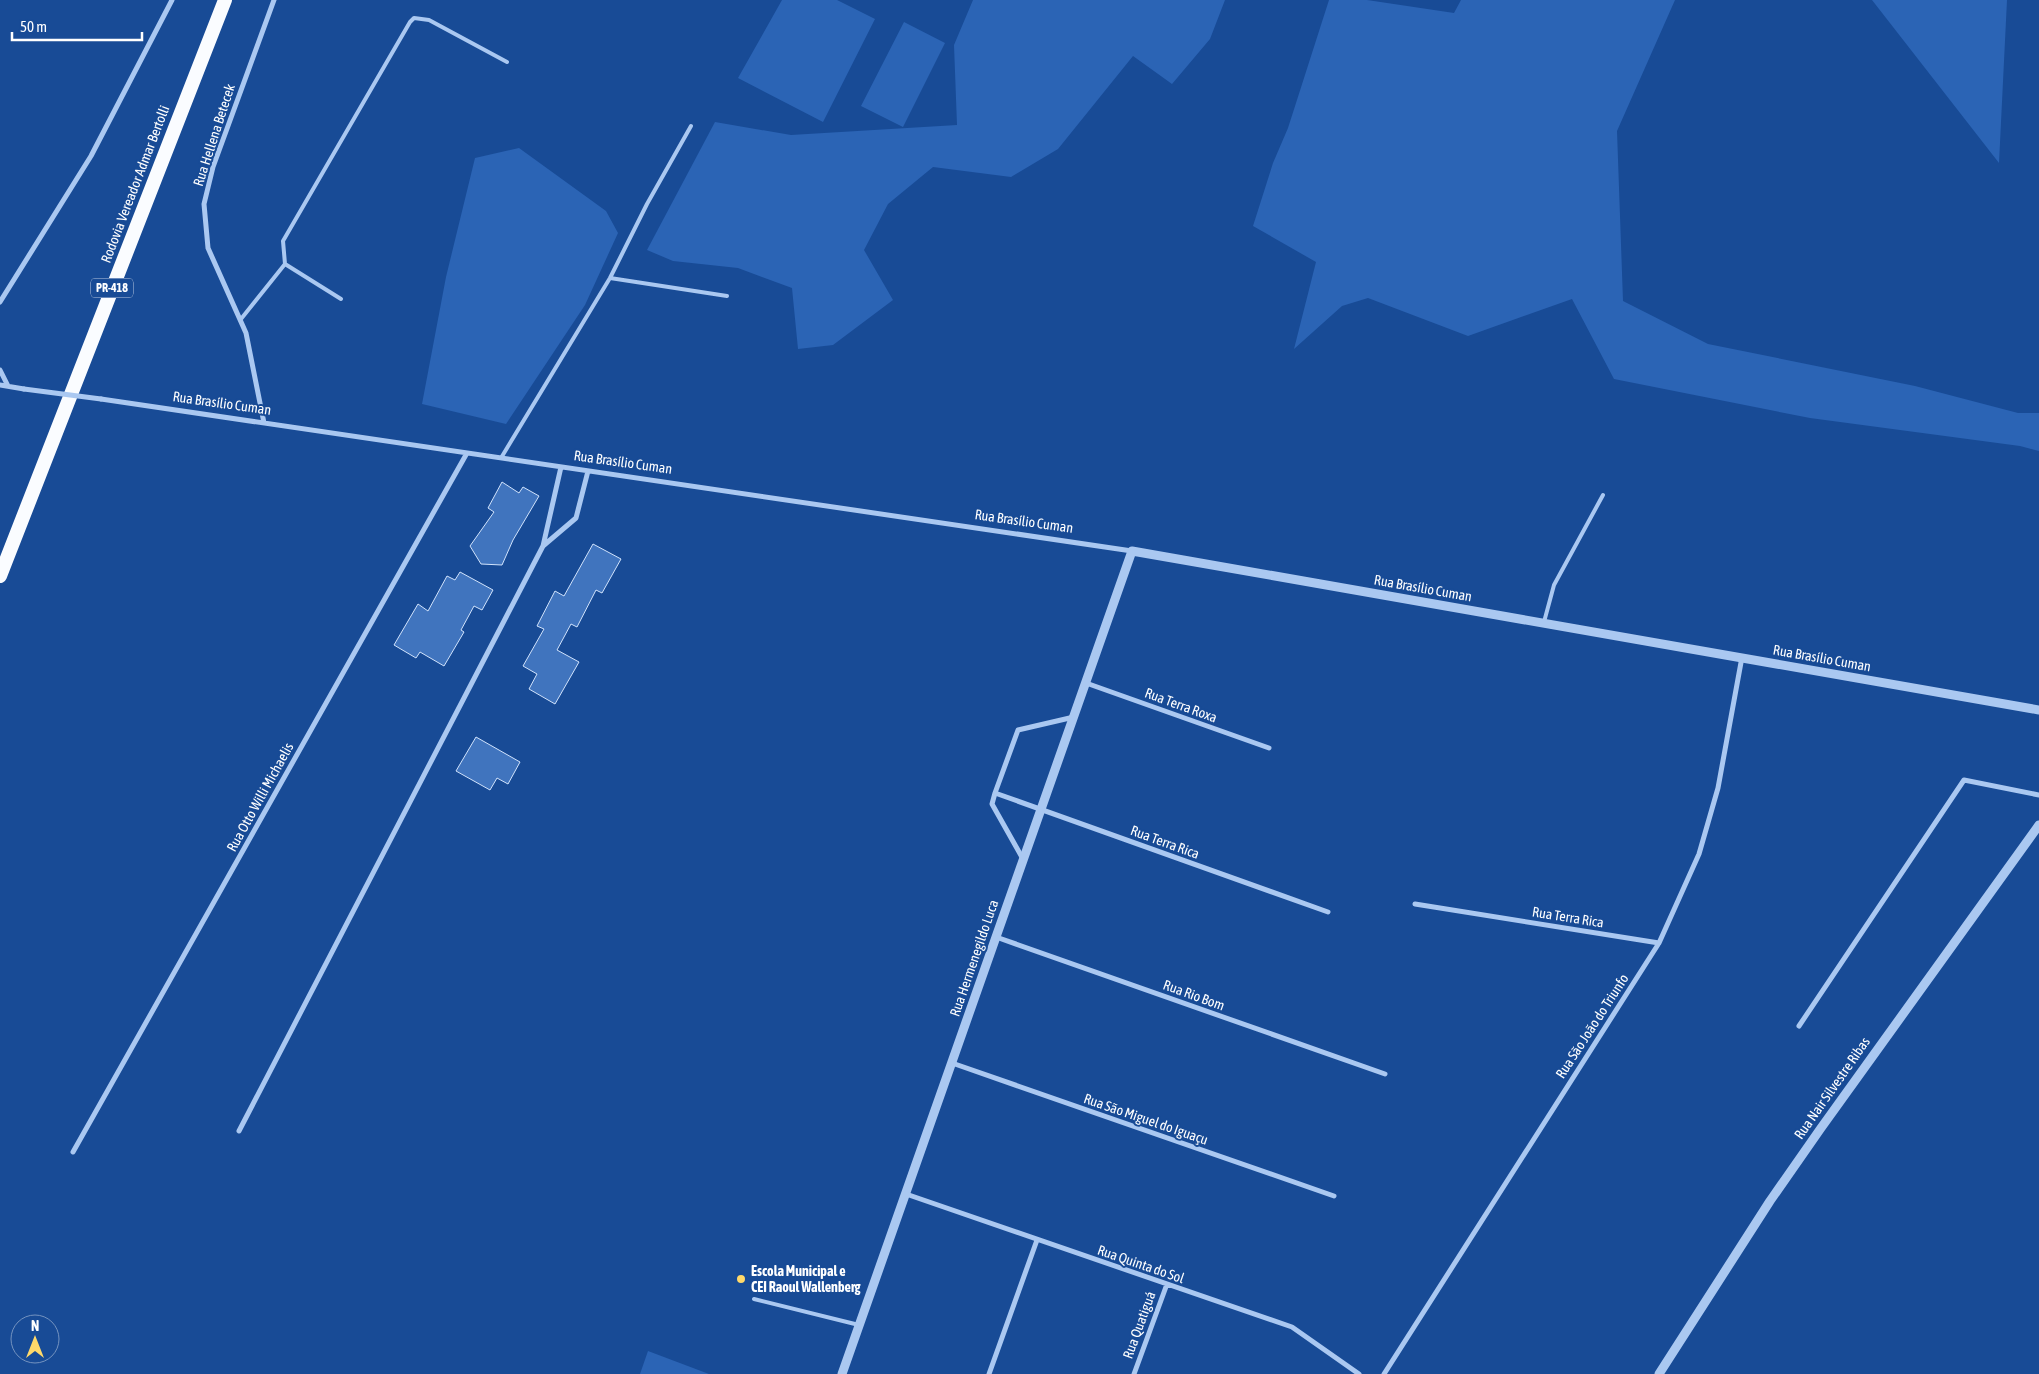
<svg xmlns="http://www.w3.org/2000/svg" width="2039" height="1374" font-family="'Asap Condensed',sans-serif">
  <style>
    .green { fill: #2b64b5 }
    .building { fill: #4074be; stroke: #d1e3fc }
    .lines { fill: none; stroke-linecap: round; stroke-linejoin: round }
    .service { stroke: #aac8f1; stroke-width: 4 }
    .minor { stroke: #aac8f1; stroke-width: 5 }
    .tertiary { stroke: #aac8f1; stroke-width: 9 }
    .trunk { stroke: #fafcff; stroke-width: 14 }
    .minor-bridge { stroke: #aac8f1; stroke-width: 5 }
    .poi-dot { fill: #ffd96a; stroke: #184b96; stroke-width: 2 }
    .labels { text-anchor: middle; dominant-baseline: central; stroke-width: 4; stroke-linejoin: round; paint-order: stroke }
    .shield { fill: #184b96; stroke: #bac9e0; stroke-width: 1 }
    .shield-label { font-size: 12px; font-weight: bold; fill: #fff }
    .street-label { font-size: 14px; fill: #fff; stroke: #184b96 }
    .poi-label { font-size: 14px; font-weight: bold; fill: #fff; stroke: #184b96; text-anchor: start }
  </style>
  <rect width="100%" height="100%" fill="#184b96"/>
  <path class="green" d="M782,0H837L875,19L823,122L738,78Z
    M973,0H1225L1210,39L1172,84L1133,56L1058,149L1011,177L933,167L888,204L864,250L893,300L833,345L798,349L792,288L738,268L673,261L647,250L715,122L791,135L957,125L954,45Z
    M1329,0H1367L1454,13L1461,0H1675L1617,131L1623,301L1708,344L1915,386L2018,413H2039V451L2020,446L1810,418L1614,379L1572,299L1468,336L1368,298L1342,306L1294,349L1316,262L1253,226L1273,163L1288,128Z
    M1872,0H2007L1999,163Z
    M904,22L945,43L903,127L861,106Z
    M519,148L606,211L618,233L585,305L506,424L422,404L446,277L475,158Z
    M648,1351L709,1374H640Z"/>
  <path class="building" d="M502,482L519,493L523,487L539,496L513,540L502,565L481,564L470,546L494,512L488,508Z
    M593,544L621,559L602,593L596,590L577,627L571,624L557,650L579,662L555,704L529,689L537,674L523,666L544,629L537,626L555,591L564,596Z
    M460,572L493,590L482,610L474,606L461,630L464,632L444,666L420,652L416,658L394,645L418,604L428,611L447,576L455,580Z
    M476,737L520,762L508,784L497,778L490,790L456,771Z"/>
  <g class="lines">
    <path class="service" d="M285,264L341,299
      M610,278L727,296
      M241,319L285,264L283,241L410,22L414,18L429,20L507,62
      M501,458L610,278L647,204L691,126
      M1544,622L1554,585L1603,495
      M754,1299L859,1325"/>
    <path class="minor" d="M0,302L91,156L172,0
      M0,370L8,386
      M0,385L24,389
      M101,399L1132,551
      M264,423L246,333L208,248L204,204L213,167L274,0
      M543,546L576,518L588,471
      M1086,683L1269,748
      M995,793L1328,912
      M1023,859L992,804L995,793L1018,730L1074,717
      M1415,904L1659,943
      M996,937L1385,1074
      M1799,1026L1964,780L2039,795
      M952,1063L1334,1196
      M239,1131L543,546L561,467
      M73,1152L467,453
      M906,1194L1292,1327L1359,1374
      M989,1374L1037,1240
      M1134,1374L1167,1284
      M1384,1374L1659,943L1699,854L1718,788L1742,657"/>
    <path class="tertiary" d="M842,1374L1132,551L2039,710
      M1659,1374L1770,1201L1821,1128L2039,825"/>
    <path class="trunk" d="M0,576L225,0"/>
    <path class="minor-bridge" d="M24,389L101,399"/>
  </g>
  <circle class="poi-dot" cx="741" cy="1279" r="5"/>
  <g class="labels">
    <rect class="shield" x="91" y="278.5" width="42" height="19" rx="4"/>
    <g class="shield-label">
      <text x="112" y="288">PR-418</text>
    </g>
    <g class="street-label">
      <text transform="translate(214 135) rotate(-72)">Rua Hellena Betecek</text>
      <text transform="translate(135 184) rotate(-69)">Rodovia Vereador Admar Bertolli</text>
      <text transform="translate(222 403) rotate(8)">Rua Brasílio Cuman</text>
      <text transform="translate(623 462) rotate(8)">Rua Brasílio Cuman</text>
      <text transform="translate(1024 521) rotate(8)">Rua Brasílio Cuman</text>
      <text transform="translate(1423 588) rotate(10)">Rua Brasílio Cuman</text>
      <text transform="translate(1822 658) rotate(10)">Rua Brasílio Cuman</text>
      <text transform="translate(1181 705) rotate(20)">Rua Terra Roxa</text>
      <text transform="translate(260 797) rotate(-61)">Rua Otto Willi Michaelis</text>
      <text transform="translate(1165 842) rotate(20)">Rua Terra Rica</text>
      <text transform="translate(1568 917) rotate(9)">Rua Terra Rica</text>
      <text transform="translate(974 958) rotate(-71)">Rua Hermenegildo Luca</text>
      <text transform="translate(1194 995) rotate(20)">Rua Rio Bom</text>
      <text transform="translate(1592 1026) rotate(-57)">Rua São João do Triunfo</text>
      <text transform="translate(1832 1088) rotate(-55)">Rua Nair Silvestre Ribas</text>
      <text transform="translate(1146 1119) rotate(19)">Rua São Miguel do Iguaçu</text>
      <text transform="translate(1141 1264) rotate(19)">Rua Quinta do Sol</text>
      <text transform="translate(1139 1325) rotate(-70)">Rua Quatiguá</text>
    </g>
    <g class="poi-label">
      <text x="751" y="1271">Escola Municipal e<tspan x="751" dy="16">CEI Raoul Wallenberg</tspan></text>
    </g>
  </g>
  <g transform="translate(35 1339)"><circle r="24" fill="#184b96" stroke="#7493c0"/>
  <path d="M0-4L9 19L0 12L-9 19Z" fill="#ffd96a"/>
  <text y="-8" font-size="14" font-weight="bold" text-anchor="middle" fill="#ffffff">N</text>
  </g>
  <path d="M12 32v8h130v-8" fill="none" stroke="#ffffff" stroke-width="2.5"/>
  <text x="20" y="32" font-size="15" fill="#ffffff" stroke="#184b96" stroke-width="4" paint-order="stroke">50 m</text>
</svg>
